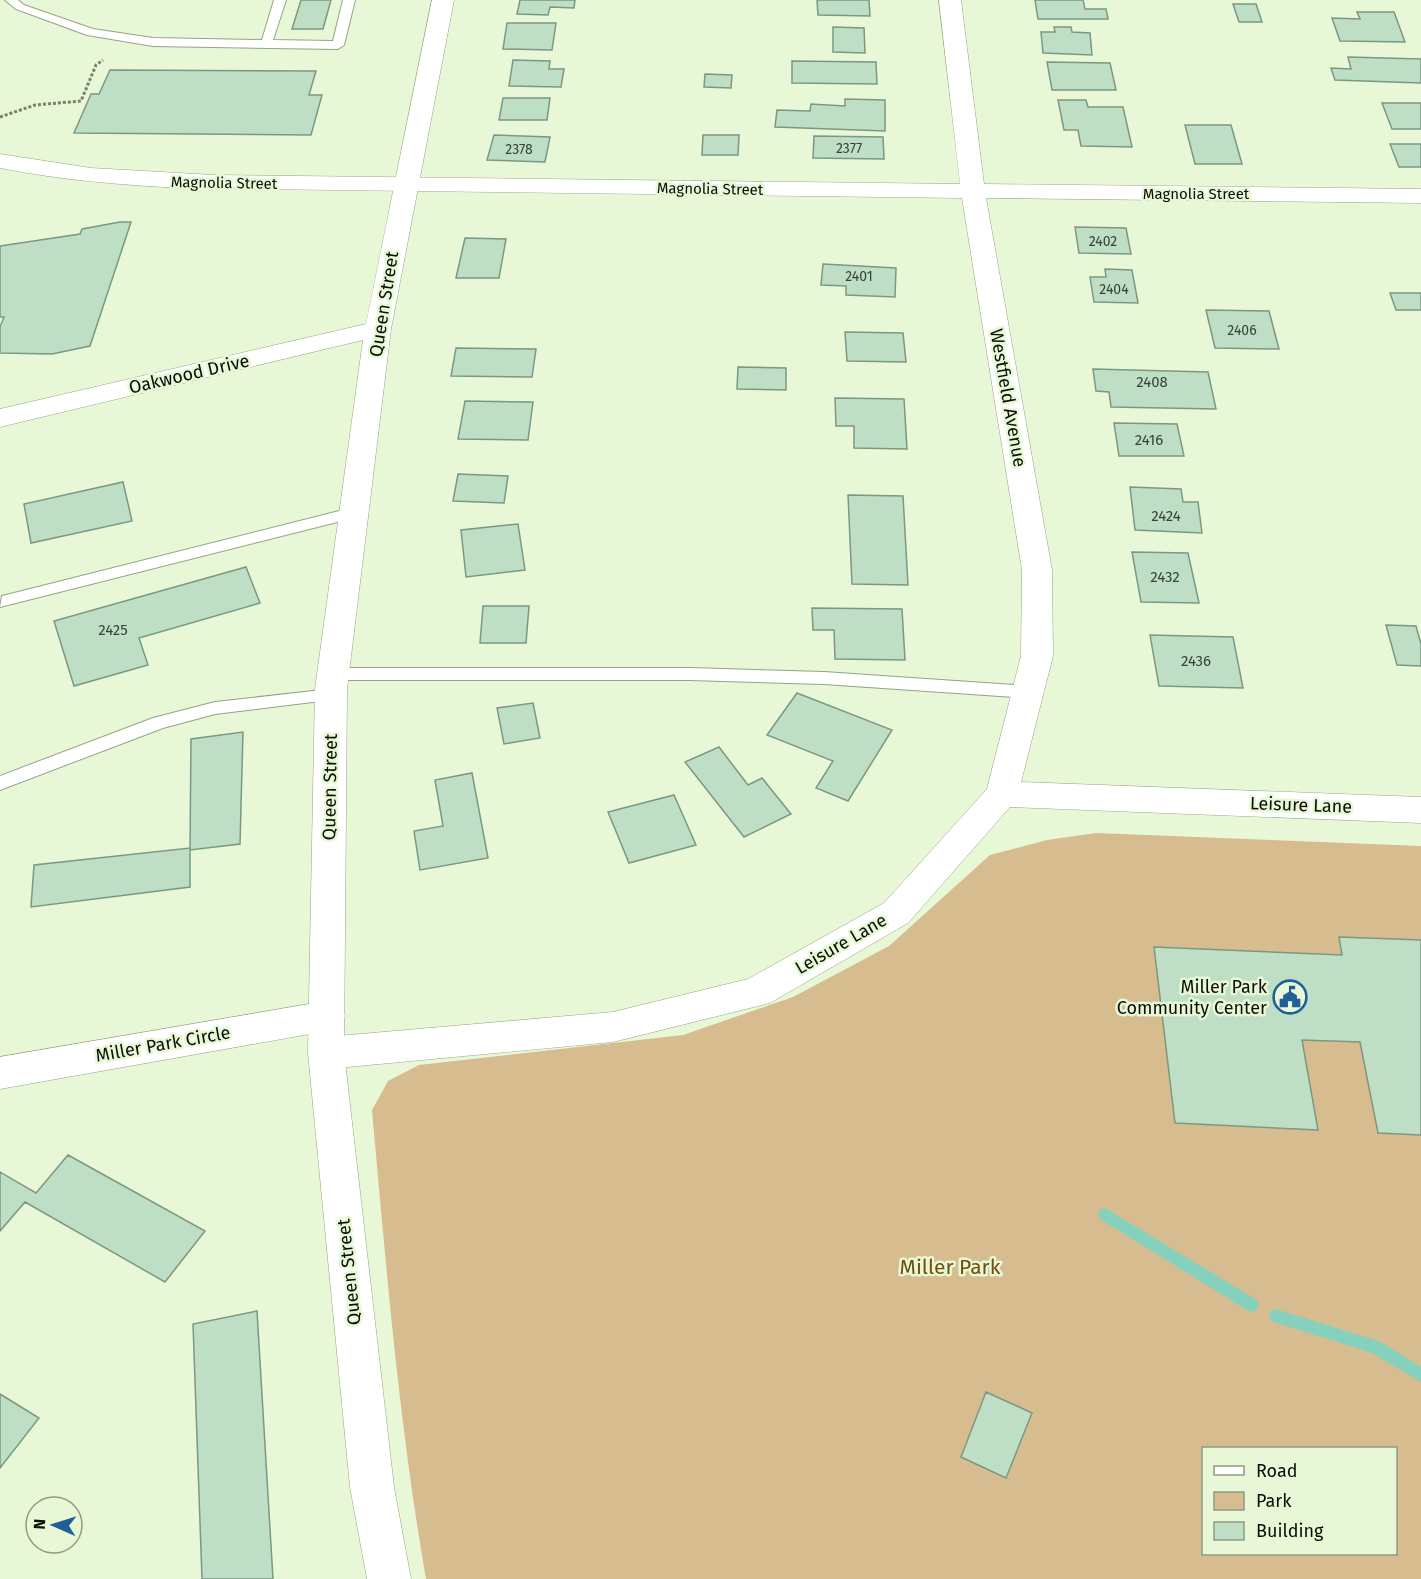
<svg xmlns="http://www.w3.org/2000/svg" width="1421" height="1579" font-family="'Fira Sans',sans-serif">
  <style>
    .green { fill: #d6bc8f; fill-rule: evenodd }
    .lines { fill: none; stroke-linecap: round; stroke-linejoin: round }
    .stream { fill: #85d1be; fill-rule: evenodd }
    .building { fill: #bfdec6; stroke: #7b9882; stroke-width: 1.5 }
    .lane-casing { stroke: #95a385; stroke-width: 2 }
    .street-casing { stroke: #95a385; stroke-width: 1 }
    .secondary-casing { stroke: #95a385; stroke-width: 1 }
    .path { stroke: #77826d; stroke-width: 3; stroke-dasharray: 3 2; stroke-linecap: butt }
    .lane { fill: #fff; fill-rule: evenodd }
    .street { fill: #fff; fill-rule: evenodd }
    .secondary { fill: #fff; fill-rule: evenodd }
    .labels { text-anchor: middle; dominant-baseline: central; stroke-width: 5; stroke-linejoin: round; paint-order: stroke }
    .far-number-label { font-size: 14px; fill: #374335 }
    .far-street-label { font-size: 15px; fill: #0a0f05; stroke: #e8f8d7 }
    .number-label { font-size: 15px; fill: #374335 }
    .street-label { font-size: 18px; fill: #0a0f05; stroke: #e8f8d7 }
    .poi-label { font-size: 18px; fill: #0a0f05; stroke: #e8f8d7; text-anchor: end }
    .near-park-label { font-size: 21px; fill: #6f4f0b; stroke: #e8f8d7 }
  </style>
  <rect width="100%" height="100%" fill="#e8f8d7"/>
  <path class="green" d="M1096,833L1421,846V1579H426C399,1424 386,1267 372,1110L388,1081L419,1065L683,1035L793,997L889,946L990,855L1047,840ZM1204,1448H1396V1554H1204Z"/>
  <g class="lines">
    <path class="stream" d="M1105,1208L1257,1300L1259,1305L1257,1310L1252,1312L1247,1310L1100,1219L1098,1214L1100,1209Z
      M1276,1309L1381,1342L1421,1367V1382L1372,1353L1271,1321L1269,1316L1271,1311Z"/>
  </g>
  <path class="building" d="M301,0H331L323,29H292Z
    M520,0H575L574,8L550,7L548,15L517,14Z
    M817,0H869L870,16L818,15Z
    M1035,0H1083L1085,9H1106L1108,19H1038Z
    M1233,4H1256L1262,22H1239Z
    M1357,12H1394L1405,42L1340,41L1332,18L1360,19Z
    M507,23H556L552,50L503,49Z
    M833,27L864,28L865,53L833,52Z
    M1054,27H1071L1072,32L1090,33L1092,55L1043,53L1041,32H1055Z
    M1348,57L1421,59V83L1335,80L1331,68L1351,69Z
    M513,60L550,61L549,69H564L561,87L509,86Z
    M792,61L876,62L877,84L792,83Z
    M1047,62L1110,63L1116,90H1052Z
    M110,70L316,71L309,95H322L311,135L74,133L91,94H99Z
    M705,74L732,75L731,88L704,87Z
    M503,98H550L547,120H499Z
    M845,99L885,100V131L775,127L777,110L810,111L811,104L845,106Z
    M1058,100H1086L1088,107H1123L1132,147L1081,146L1078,130H1064Z
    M1382,103H1421V129H1392Z
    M1185,125H1231L1242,164H1195Z
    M494,135L550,137L545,162L487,160Z
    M703,135H739L738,155H702Z
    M814,136L883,137L884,159L813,158Z
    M1390,144H1421V167H1399Z
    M120,222H131L90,346L52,354L0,353V327L4,317H0V246L80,234L82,229Z
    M1075,227L1126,228L1131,254L1079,253Z
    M465,238L506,239L499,278H456Z
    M823,264L896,268L895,297L846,295V286L821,285Z
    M1105,269L1132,270L1138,303L1094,302L1090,277H1106Z
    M1390,293H1421V310H1396Z
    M1206,310L1269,311L1279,349L1215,348Z
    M845,332L903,333L906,362L847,361Z
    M456,348L536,349L532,377L451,376Z
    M738,367L786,368V390L737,389Z
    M1093,369L1208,372L1216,409L1111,407L1109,392L1096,391Z
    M835,398L904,399L907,449L854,448V426H836Z
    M465,401L533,402L528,440L458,439Z
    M1114,423L1177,424L1184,456H1119Z
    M458,474L508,476L504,503L453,501Z
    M123,482L132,521L31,543L24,504Z
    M1130,487L1181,489L1183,502H1198L1202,533L1135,530Z
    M848,495L903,496L908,585L852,584Z
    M518,524L525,570L466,577L461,530Z
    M1132,552L1188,553L1199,603L1141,602Z
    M246,567L260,603L139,638L148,665L74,686L54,621Z
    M483,606H529L526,643H480Z
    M812,608L902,609L905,660L835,659L834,630H813Z
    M1386,625L1416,626L1421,644V666L1397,665Z
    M1150,635L1233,637L1243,688L1159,686Z
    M797,693L892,730L848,801L816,788L833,761L767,735Z
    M533,703L540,738L504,744L497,708Z
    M243,732L240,844L190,850L191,739Z
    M719,747L748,785L762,778L791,814L744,837L685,762Z
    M472,773L488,858L420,870L414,831L443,826L435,780Z
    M674,795L696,845L629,863L608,812Z
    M190,848V887L31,907L34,865Z
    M1339,937L1421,940V1135L1378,1133L1360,1042L1302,1040L1318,1130L1175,1123L1154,947L1342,955Z
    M68,1155L205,1231L165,1282L25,1202L0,1231V1172L36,1193Z
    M257,1311L273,1579H202L193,1324Z
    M986,1392L1032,1413L1006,1478L961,1457Z
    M0,1394L39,1418L0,1468Z"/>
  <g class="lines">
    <defs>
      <path id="lane" d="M5,0H18L24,5L93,29L153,38L262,40L274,0H286L273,40L333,41L343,0H355L344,45L338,49L153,46L87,35L16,9Z
        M355,507L361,508L363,512L361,516L0,607L2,596Z
        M332,668H690L824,672L1028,686L1034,688L1037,692L1034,696L1028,698L824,684L690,680H332L323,674Z
        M331,689L337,691L340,695L337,699L215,714L163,728L0,790V776L153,718L215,702Z"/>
      <path id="street" d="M939,0H961L984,184L1421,189V203L986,198L1052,570L1053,656L1021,782L1421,797V823L1010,807L908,923L770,1003L613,1042L326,1069L313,1064L308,1053L313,1042L326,1037L613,1012L748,979L884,903L987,789L1021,656L1022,570L962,198L183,188C121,185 61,180 0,168V154L91,168L214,175L960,184Z
        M327,1001L340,1005L345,1016L340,1027L327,1031L0,1089V1057Z"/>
      <path id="secondary" d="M432,0H454L391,329L347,689L344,1053L394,1487L411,1579H367L350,1487L308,1053L315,689L363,340L0,427V409L366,324Z"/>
    </defs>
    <use href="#lane" class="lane-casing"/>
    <use href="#street" class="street-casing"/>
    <use href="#secondary" class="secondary-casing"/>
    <path class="path" d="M0,117L35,105L81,101L96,65L103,60"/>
    <use href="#lane" class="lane"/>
    <use href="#street" class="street"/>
    <use href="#secondary" class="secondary"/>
  </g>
  <defs>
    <symbol id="civic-ring" viewBox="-11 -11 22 22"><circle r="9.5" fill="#e8f8d7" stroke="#216096" stroke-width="1.5"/><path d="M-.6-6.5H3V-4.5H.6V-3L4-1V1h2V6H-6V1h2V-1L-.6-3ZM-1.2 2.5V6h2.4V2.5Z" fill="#216096"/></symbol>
  </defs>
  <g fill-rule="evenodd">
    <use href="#civic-ring" x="1271" y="978" width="38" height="38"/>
  </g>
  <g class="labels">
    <g class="far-number-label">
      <text x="849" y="148">2377</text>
      <text x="519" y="149">2378</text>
      <text x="1103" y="241">2402</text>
      <text x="859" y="276">2401</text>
      <text x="1114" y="289">2404</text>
      <text x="1242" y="330">2406</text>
    </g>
    <g class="far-street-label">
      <text transform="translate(224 183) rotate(1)">Magnolia Street</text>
      <text transform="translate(710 189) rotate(1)">Magnolia Street</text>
      <text x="1196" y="194">Magnolia Street</text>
    </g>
    <g class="number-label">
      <text x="1152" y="382">2408</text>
      <text x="1149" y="440">2416</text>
      <text x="1166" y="516">2424</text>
      <text x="1165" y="577">2432</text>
      <text x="113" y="630">2425</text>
      <text x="1196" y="661">2436</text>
    </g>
    <g class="street-label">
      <text transform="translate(384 304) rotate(-81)">Queen Street</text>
      <text transform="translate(189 374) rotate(-13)">Oakwood Drive</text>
      <text transform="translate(1008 398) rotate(80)">Westfield Avenue</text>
      <text transform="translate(330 787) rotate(-89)">Queen Street</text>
      <text transform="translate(1301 805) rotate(2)">Leisure Lane</text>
      <text transform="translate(841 944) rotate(-30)">Leisure Lane</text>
      <text transform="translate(163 1044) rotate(-10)">Miller Park Circle</text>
      <text transform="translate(349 1272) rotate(-96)">Queen Street</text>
    </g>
    <g class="poi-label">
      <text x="1267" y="987">Miller Park<tspan x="1267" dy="21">Community Center</tspan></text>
    </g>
    <g class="near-park-label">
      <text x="950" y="1267">Miller Park</text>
    </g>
  </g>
  <rect x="1202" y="1447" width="195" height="108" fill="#e8f8d7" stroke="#8f9b83" stroke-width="1.5"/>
  <rect x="1214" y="1466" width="30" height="9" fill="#ffffff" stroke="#8f9b83" stroke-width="1.5"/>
  <text x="1256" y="1477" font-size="18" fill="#0a0f05">Road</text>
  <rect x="1214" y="1492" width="30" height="18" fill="#d6bc8f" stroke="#8f9b83" stroke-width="1.5"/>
  <text x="1256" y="1507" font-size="18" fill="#0a0f05">Park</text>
  <rect x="1214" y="1522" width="30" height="18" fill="#bfdec6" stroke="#8f9b83" stroke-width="1.5"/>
  <text x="1256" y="1537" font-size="18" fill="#0a0f05">Building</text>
  <g transform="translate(54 1525) rotate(273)"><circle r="28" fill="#e8f8d7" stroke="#8f9b83" stroke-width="1.5"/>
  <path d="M0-4.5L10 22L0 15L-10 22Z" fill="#216096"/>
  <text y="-9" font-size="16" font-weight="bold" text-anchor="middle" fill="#0a0f05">N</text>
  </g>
</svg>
